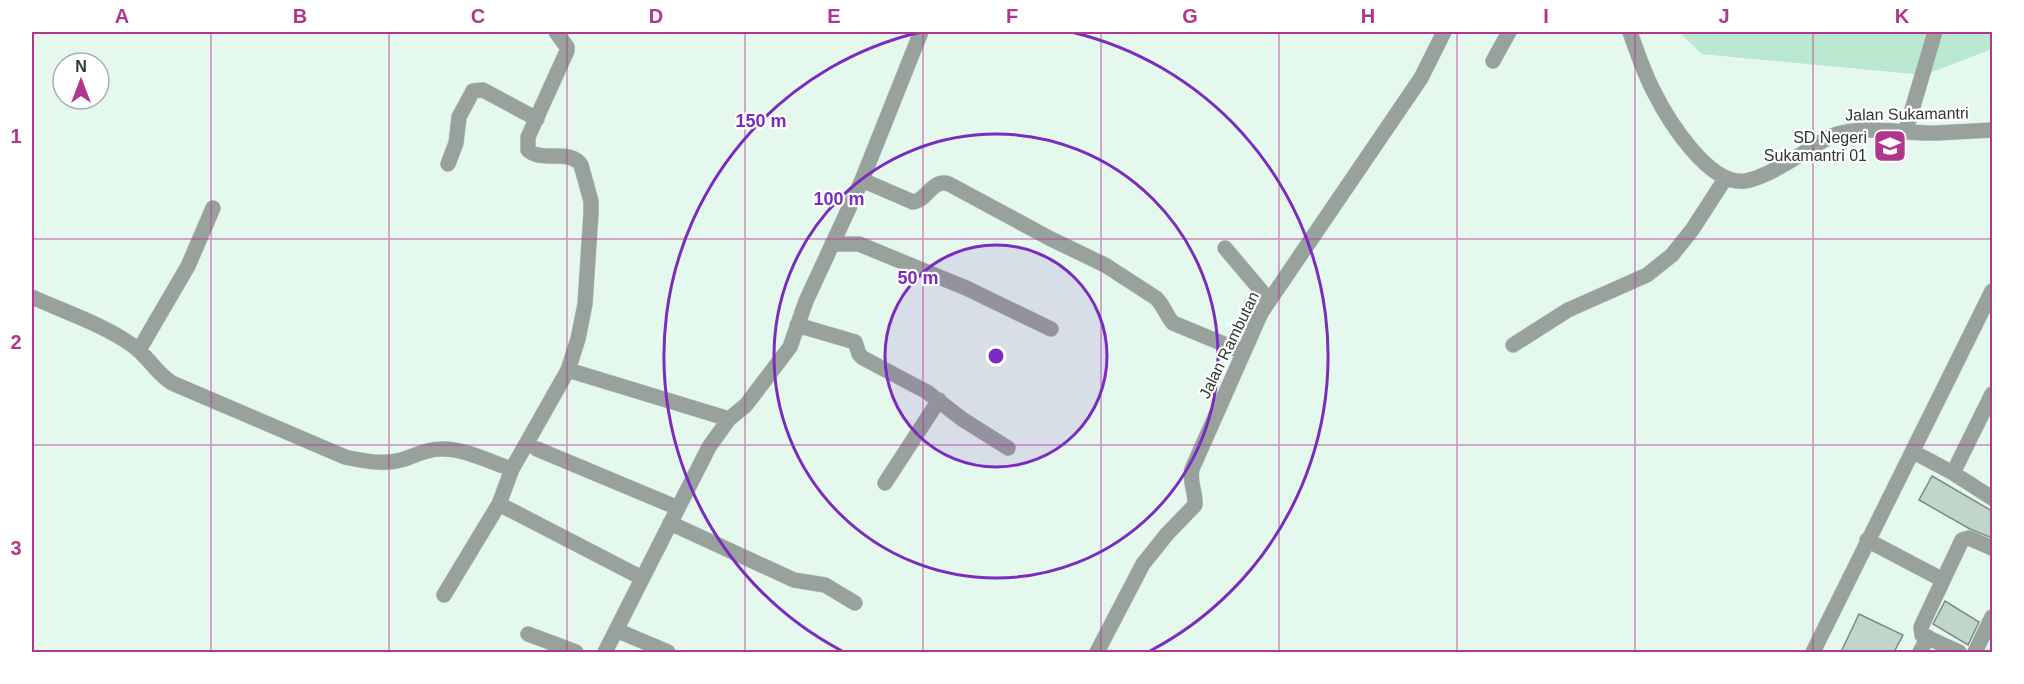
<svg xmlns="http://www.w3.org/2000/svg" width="2024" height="684" font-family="Helvetica,sans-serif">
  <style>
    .green { fill: #b9e7cf }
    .building { fill: #c2d5ca; stroke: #7b8d83; stroke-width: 1.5 }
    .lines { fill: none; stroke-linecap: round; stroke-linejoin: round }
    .minor-casing { stroke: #c4d5cc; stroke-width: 16 }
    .minor { stroke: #99a19c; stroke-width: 15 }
    .grid { fill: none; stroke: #b0378c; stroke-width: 1.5; stroke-opacity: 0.55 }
    .ring { fill: none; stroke: #7b2cbf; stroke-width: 3 }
    .labels { text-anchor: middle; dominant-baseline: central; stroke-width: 4.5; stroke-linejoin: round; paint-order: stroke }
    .street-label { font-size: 16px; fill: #303733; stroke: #fff }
    .poi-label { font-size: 16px; fill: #303733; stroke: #fff; text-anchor: end }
    .centre { fill: #7b2cbf; stroke: #fff; stroke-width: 3 }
    .ring-label { font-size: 18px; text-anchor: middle; font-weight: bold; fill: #7b2cbf; stroke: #fff; stroke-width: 4.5; stroke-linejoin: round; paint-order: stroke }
    .neatline { fill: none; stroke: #b0378c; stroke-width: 2 }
    .grid-label { font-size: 20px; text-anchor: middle; font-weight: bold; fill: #b0378c }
  </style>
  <rect width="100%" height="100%" fill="#e5f8ee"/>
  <path class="green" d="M1679,32H1992V49L1924,75L1702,54Z"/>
  <path class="building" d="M1932,476L1992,511V538L1970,529L1919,500Z
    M1945,601L1979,622L1968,645L1933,624Z
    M1859,614L1903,635L1894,652H1841Z"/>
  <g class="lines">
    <defs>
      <path id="minor" d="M556,32L567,47V51L528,137V150C542,163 570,148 581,165L591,201V213L585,304L578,339L568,370L512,469L499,504L642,578
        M1630,32C1637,52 1644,73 1654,92C1668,120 1709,186 1745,181C1770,177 1808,149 1831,136C1866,124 1901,134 1937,133C1955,132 1974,131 1992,130
        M1493,61L1509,32
        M1906,130L1935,32
        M448,164L456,143L459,117L473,91L483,90L537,119
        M862,180L913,202C928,200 932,178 949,184L1051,239L1105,265L1156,298C1164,306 1166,315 1173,323L1243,352
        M832,244H859L966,288L1051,329
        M1225,248L1269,300
        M32,297C65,312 102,324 132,345C148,356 156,373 172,383L345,457C363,461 383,465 401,460C415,456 425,449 441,449C464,448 490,462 512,469
        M797,325L855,342L859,354L863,358L927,392L962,419L1008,448
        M1513,345L1568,310L1647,275L1672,255L1692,230L1725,179
        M139,350L188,266L213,208
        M568,370L729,419
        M537,449L678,508
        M1921,456L1953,473L1992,394
        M1953,473L1992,498
        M885,483L939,400
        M670,523L794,580L825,585L855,603
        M1867,540L1943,580
        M444,595L499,504
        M616,630L668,652
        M528,634L576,652
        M605,652L709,447L729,419L746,405L790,347L806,301L862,180L921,32
        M1097,652L1143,564L1167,534L1195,505C1196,493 1189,482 1192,469L1261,313L1421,78L1444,32
        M1813,652L1992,291
        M1920,652L1928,637
        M1959,652L1922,635L1921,627L1962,540L1969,538L1992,548
        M1975,652L1992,617"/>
    </defs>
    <use href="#minor" class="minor-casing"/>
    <use href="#minor" class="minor"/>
  </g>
  <path class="grid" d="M211,32V652M389,32V652M567,32V652M745,32V652M923,32V652M1101,32V652M1279,32V652M1457,32V652M1635,32V652M1813,32V652M32,239H1992M32,445H1992"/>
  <circle cx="996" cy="356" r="111" fill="#7b2cbf" fill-opacity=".12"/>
  <g class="ring">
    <circle cx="996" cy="356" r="111"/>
    <circle cx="996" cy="356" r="222"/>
    <path d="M842 651A333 333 0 0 1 921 32M1071 32A333 333 0 0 1 1150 651"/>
  </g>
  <defs>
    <symbol id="school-square" viewBox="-11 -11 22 22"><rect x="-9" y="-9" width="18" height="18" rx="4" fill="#b0378c" stroke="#fff"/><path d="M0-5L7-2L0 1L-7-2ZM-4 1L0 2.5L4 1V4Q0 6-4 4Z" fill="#fff"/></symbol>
  </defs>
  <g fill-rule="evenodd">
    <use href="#school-square" x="1871" y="127" width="38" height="38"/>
  </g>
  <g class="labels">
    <g class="street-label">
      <text transform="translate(1907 114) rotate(-1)">Jalan Sukamantri</text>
      <text transform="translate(1229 345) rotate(-64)">Jalan Rambutan</text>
    </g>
    <g class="poi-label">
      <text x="1867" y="137">SD Negeri<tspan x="1867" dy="18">Sukamantri 01</tspan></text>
    </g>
  </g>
  <circle cx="996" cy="356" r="9" class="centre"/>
  <g class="ring-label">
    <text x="761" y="127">150 m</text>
    <text x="839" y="205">100 m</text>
    <text x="918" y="284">50 m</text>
  </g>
  <rect width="2024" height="684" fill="none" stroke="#ffffff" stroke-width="66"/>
  <g transform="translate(81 81)"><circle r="28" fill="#ffffff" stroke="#acafad" stroke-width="1.5"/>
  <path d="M0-4.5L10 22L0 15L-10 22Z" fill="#b0378c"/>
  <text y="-9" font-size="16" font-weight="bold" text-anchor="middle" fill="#303733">N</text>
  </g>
  <rect x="33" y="33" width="1958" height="618" class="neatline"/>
  <g class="grid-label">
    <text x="122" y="23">A</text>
    <text x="300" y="23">B</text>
    <text x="478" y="23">C</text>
    <text x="656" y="23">D</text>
    <text x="834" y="23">E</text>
    <text x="1012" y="23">F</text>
    <text x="1190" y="23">G</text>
    <text x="1368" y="23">H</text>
    <text x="1546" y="23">I</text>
    <text x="1724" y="23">J</text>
    <text x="1902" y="23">K</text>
    <text x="16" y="143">1</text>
    <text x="16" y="349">2</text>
    <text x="16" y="555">3</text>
  </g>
</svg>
